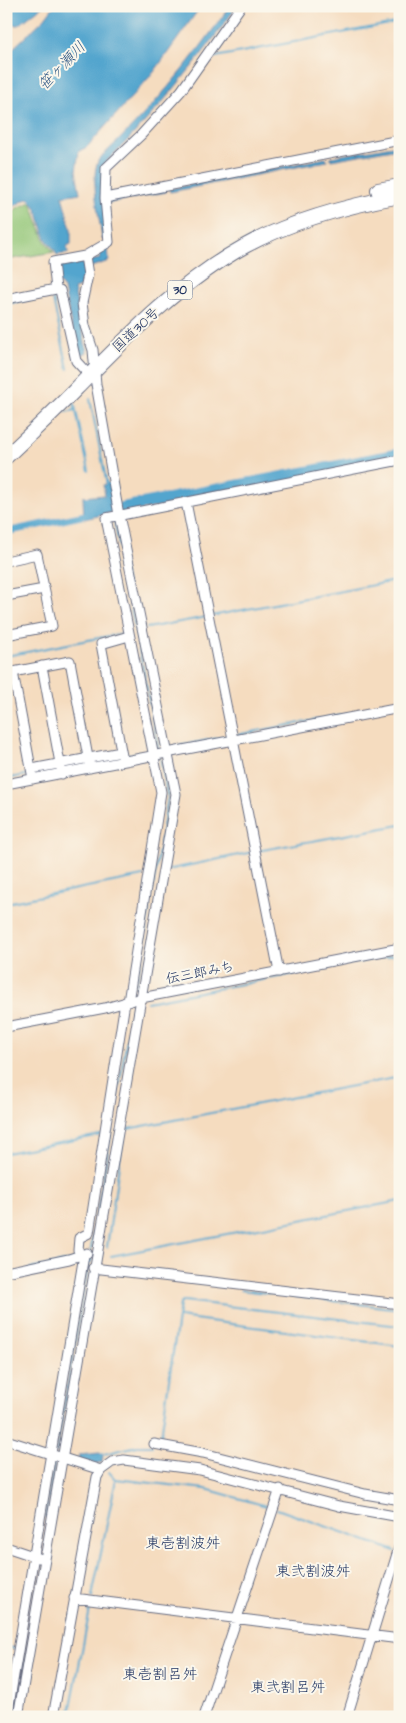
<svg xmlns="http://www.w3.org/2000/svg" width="406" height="1723" font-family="'Architects Daughter','Klee One',sans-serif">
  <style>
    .green { fill: #93c677; stroke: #577a6a }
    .water { fill: #53a5ce; stroke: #376a96 }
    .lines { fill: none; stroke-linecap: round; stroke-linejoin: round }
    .stream { stroke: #53a5ce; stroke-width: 2 }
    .canal { stroke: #53a5ce; stroke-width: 7 }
    .river { stroke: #53a5ce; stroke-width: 12 }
    .minor-casing { stroke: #676c80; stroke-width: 11 }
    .highway-casing { stroke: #676c80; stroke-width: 16 }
    .minor { stroke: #fff; stroke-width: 9 }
    .highway { stroke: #fff; stroke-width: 14 }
    .labels { text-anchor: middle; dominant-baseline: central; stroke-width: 4; stroke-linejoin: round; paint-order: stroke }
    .shield { fill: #fbf7ec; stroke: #5e6b89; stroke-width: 1 }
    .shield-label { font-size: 12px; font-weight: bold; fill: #1b2f5e }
    .street-label { font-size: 14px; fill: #1b2f5e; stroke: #fbf7ec }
    .water-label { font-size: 15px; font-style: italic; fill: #2f5885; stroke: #fbf7ec }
    .neighbourhood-label { font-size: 15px; fill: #1b2f5e; stroke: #fbf7ec }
  </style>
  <rect width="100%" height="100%" fill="#fbf7ec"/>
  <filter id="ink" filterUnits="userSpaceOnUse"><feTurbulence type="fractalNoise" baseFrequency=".02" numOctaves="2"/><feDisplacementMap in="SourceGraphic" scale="10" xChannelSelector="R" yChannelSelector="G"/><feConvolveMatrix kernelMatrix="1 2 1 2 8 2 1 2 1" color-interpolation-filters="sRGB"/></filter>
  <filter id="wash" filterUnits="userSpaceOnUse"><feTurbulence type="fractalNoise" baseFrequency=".0096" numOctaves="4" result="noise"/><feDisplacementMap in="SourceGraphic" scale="20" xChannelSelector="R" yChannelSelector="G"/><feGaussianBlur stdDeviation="1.12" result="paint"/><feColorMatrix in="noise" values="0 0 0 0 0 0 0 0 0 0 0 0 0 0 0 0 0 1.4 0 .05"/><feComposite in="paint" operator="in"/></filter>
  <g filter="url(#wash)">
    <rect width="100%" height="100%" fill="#f5dcbf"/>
    <path class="green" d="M31,202L45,241L54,252L6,260V225H12L9,218L17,208Z"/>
    <path class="water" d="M6,6H43L19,25H6Z
      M54,6H201L154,72L87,147L79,151L76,171L80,193L62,196L71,229V244L67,246L68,253L57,255C55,248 49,245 46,239C41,226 39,207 28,198L6,211V55L45,18Z
      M230,6H237C194,67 155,114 102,166L107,239H102C100,218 89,178 99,159C150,112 190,63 230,6Z
      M398,145V148L331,160V157Z
      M326,158L327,161L170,192L169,189Z
      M165,189L166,192L109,203L108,201Z
      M108,248L109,261L91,267L89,261L100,259L101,250Z
      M75,259L83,263L84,276L80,287L74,289L87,352L78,357L64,289L59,283L55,265Z
      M110,483L115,512L84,519L83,497L105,495L103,485Z
      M100,1453L103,1456L102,1462L94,1464L78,1460L79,1455Z"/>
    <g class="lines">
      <path class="stream" d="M210,58L400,22
        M6,304L52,295L68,369
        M90,399L107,485
        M74,402L89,471
        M65,412L76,410
        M6,424L10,423
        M122,503L131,507
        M114,519L159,752
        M211,616L400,580
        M147,628L207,617
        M6,656L124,633
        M386,706L400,704
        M236,735L359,712
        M172,747L229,736
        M125,755L150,751
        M64,768L84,764
        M34,773L59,769
        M6,779L30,774
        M257,851L400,825
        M167,870L253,852
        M6,903L143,876
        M136,986L168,798L160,757
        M147,1002L400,954
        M122,1130L400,1077
        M6,1153L101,1135
        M107,1247L124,1131
        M111,1256L400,1201
        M241,1290L400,1309
        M179,1317L400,1346
        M160,1443L180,1304L184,1301L400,1326
        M56,1453L133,1004
        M100,1455L137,1446H152
        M115,1479L206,1489L270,1507
        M277,1509L395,1551
        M45,1517L55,1458
        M398,1542L400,1534
        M92,1597L115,1484V1479L109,1472
        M91,1605L116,1608
        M6,1646L15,1649
        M12,1717L19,1672
        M69,1717L91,1604"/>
      <path class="canal" d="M6,532L90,514
        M31,1271L89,1260"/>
      <path class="river" d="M122,508L400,454"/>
    </g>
  </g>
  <g filter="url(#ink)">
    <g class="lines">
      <defs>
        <path id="minor" d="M105,198L106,168L141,135L181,91L241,6
          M56,289L53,262L85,256L109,242L105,198L400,140
          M6,299L56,289L60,290L76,361L89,375
          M186,502L279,972
          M6,561L37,554L52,626L6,635
          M6,596L44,589
          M42,666L62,774
          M123,761L101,644L129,636
          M32,769L121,752
          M33,779L13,672L70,661L90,768
          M6,784L400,708
          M128,1002L161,792L106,518L400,460
          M6,1027L105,1008L141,998L400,948
          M81,1255L78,1250L79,1238L89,1233L125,1002
          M93,1268L400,1304
          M6,1272L69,1259L87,1253
          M6,1440L101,1470L112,1462L124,1460L200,1470L339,1506L400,1517
          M154,1444L203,1453L365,1494L400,1500
          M6,1547L39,1558
          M74,1598L400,1639
          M7,1717L84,1255
          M18,1717L176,794L119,515L96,384L93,350L85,326L82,303L88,275L85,256
          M53,1717L97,1477L101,1470
          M204,1717L280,1489
          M347,1717L400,1544"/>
        <path id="highway" d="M378,190L400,186
          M6,457C30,434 54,412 77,388C129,335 180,282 245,246C293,220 346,206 400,196"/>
      </defs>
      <use href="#minor" class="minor-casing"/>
      <use href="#highway" class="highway-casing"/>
      <use href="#minor" class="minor"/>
      <use href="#highway" class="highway"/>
    </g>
  </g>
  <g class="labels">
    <rect class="shield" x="167.5" y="280.5" width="25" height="19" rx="4"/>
    <g class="shield-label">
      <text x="180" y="290">30</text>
    </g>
    <g class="street-label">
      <text transform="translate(136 330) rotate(-43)">国道30号</text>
      <text transform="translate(200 973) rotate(-11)">伝三郎みち</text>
    </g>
    <g class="water-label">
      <text transform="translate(62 66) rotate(-46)">笹ヶ瀬川</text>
    </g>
    <g class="neighbourhood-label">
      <text x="183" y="1543">東壱割波舛</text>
      <text x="313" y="1571">東弐割波舛</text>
      <text x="160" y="1674">東壱割呂舛</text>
      <text x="288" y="1687">東弐割呂舛</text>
    </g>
  </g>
  <rect width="406" height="1723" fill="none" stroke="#fbf7ec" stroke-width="25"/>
</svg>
